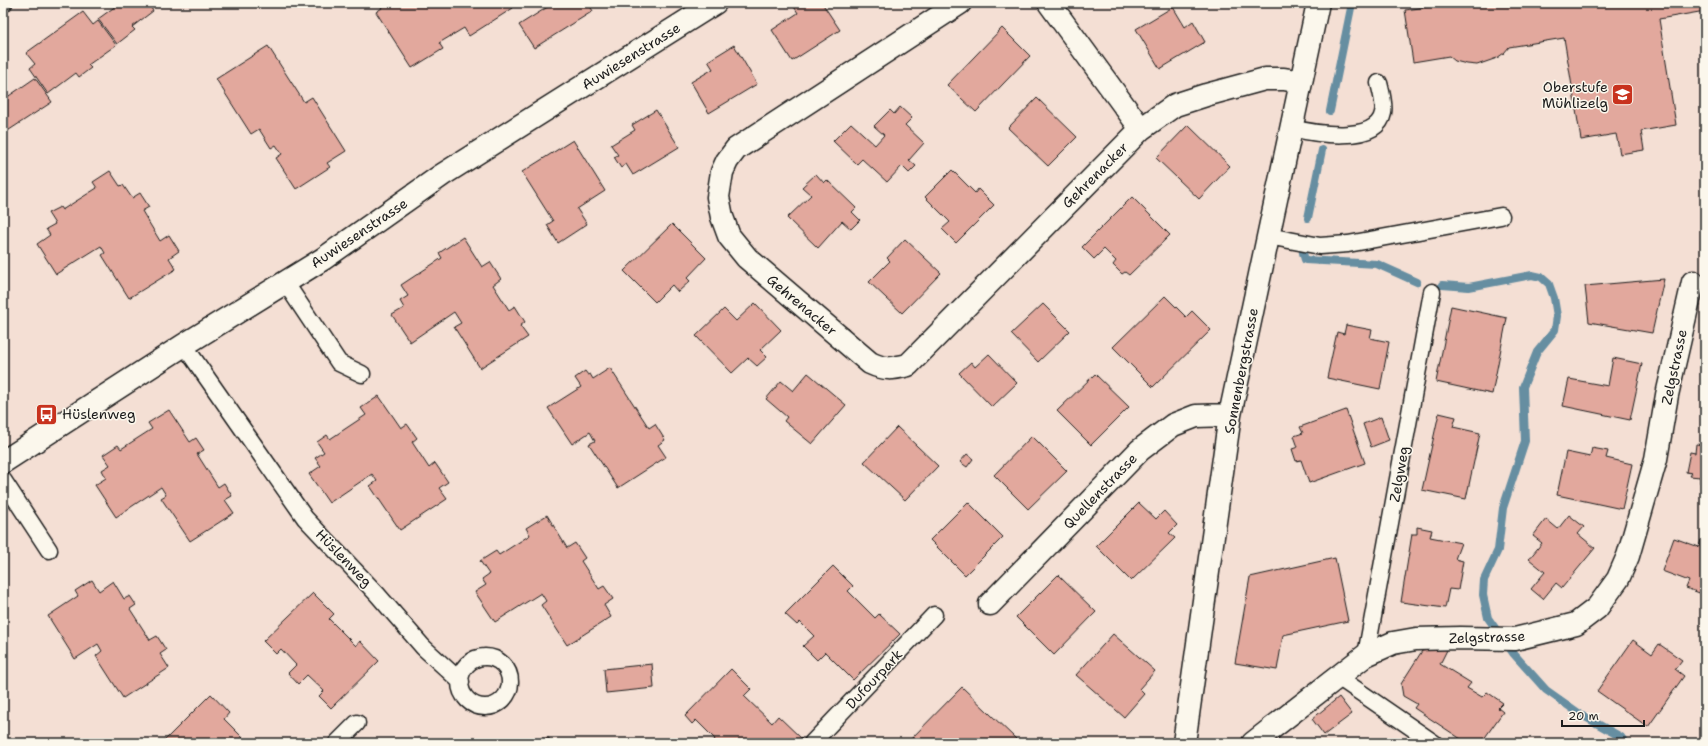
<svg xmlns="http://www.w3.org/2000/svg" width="1708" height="746" font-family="'Shantell Sans',sans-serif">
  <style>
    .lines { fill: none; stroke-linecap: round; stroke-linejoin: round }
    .stream { stroke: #668ea1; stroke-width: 8 }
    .building { fill: #e2a89d; stroke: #1c1c1c }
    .lane-casing { stroke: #1c1c1c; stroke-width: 19 }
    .street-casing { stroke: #1c1c1c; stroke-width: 25 }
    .lane { stroke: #fbf7ec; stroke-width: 16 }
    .street { stroke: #fbf7ec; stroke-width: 22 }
    .labels { text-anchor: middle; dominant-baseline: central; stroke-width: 3; stroke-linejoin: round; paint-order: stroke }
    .street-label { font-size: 14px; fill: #1c1c1c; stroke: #fbf7ec }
    .poi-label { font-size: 14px; fill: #1c1c1c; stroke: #fbf7ec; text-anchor: end }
  </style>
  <rect width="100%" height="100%" fill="#f4dfd4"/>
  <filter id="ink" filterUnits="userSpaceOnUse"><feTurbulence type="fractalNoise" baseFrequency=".025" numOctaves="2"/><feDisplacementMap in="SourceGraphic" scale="8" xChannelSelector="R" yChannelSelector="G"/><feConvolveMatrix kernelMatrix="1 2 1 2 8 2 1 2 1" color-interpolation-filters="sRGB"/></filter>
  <g filter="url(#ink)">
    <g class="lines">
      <path class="stream" d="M1330,111L1352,3
        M1308,218L1322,150
        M1303,253L1305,260L1377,264L1417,282
        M1442,285L1469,287L1532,275L1541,277L1549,284L1554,298L1557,316L1555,330L1537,352L1523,387L1525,441L1503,508L1498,550L1484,580L1483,595L1488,618L1513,653L1546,690L1580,714L1621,737L1625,743"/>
    </g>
    <path class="building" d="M120,3H148L153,11L132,27L135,30L117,44L98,19Z
      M379,3H510L513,8L469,36L464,28L439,43L443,49L412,68L376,12L382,8Z
      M554,3H588L593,11L534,48L519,25Z
      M795,3H822L840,30L792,61L772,30L798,13L793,5Z
      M863,3H877L871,7L869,3L865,6Z
      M1442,3H1705V11L1659,19L1676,125L1641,131L1644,150L1620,154L1616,134L1581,140L1564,38L1509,47L1504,53L1497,58L1477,65L1467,64L1455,61L1449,56L1413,62L1405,10L1442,5Z
      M1173,7L1185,27L1193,21L1205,42L1160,69L1136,29Z
      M83,12L93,25L98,21L116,45L88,65L91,68L79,77L76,73L48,94L30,68L35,64L26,53Z
      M1002,28L1030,56L976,112L947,85Z
      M734,45L757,84L709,113L691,82L713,69L708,61Z
      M268,46L304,102L312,97L346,151L327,163L330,167L296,189L276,158L282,154L276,145L271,148L259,129L251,134L216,79Z
      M35,78L52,102L3,134V108L7,106L3,100Z
      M1037,98L1077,137L1048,166L1008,128Z
      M900,107L912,118L905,125L924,143L909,160L916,166L909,173L902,166L887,182L862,159L857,164L833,141L851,123L875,145L884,135L874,126L890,110L894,114Z
      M656,110L679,147L633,175L626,164L621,168L614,157L618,155L611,145L635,130L632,125Z
      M1188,125L1230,166L1199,199L1156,158Z
      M573,140L605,191L577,209L587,224L558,243L547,225L553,221L522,172Z
      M952,170L975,193L978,189L994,205L956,243L942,229L950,222L925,197Z
      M110,171L120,186L123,185L132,198L140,193L149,207L142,211L160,241L169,235L179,251L169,258L176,269L129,298L102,255L105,253L101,246L56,274L37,244L50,235L46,229L55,224L48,213L60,207L62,210L97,188L93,182Z
      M816,174L824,183L827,180L856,208L852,212L860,220L851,229L842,221L818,248L787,218L811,195L802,187Z
      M1132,197L1170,235L1129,275L1125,272L1122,274L1113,265L1116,261L1104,249L1094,259L1082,247Z
      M672,224L706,258L687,278L690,281L678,292L672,285L655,302L624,271Z
      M463,237L482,267L490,262L501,279L493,285L509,310L515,306L525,322L520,326L528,337L480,368L454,327L461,323L454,312L410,342L392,315L404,308L400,301L408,296L401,285L442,258L439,253Z
      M905,239L941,273L902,313L869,282L890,261L887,258Z
      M1664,279L1652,333L1589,322L1585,286Z
      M1165,296L1186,317L1192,311L1211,330L1153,387L1113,347Z
      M755,303L781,330L760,350L767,357L757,366L748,358L732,373L696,336L724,309L736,321Z
      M1043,304L1070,331L1038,362L1011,334Z
      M1451,306L1507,318L1492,394L1436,382Z
      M1346,325L1372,330L1370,338L1389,342L1380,389L1327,378L1337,332L1344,334Z
      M989,354L1017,383L992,407L959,373L971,362L975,367Z
      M1613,358L1642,364L1630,420L1563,406L1569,379L1608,386Z
      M610,368L649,428L655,424L665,440L658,445L666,457L618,488L589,444L595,441L590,432L572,444L548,408L581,387L575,378L585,371L588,375L590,374L593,379Z
      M808,373L846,405L812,444L784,421L787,417L766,399L781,381L793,391Z
      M1095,374L1129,407L1091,445L1057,411Z
      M379,396L401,428L407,424L417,438L412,442L429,468L435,463L448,482L439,488L447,499L400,530L370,486L377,481L372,474L329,503L309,474L321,466L315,458L324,452L317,442L327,435L330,439L366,415L361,408Z
      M169,410L190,442L196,438L204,450L197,454L218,487L224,483L232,496L225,500L234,513L190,541L161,498L166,495L161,487L116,517L95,485L106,478L102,470L110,465L103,455L118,445L121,449L152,429L148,423Z
      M1346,410L1365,463L1309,483L1301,460L1296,461L1292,449L1298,447L1294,436L1303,433L1300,427Z
      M1439,413L1456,417L1453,427L1480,433L1466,499L1422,490Z
      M1381,417L1389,440L1371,447L1363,424Z
      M897,427L938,466L905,500L864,462Z
      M1032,436L1067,471L1028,509L994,475Z
      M1696,444L1705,445V484L1700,483V477L1690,476L1692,473L1686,472L1690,452L1695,453Z
      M1592,448L1608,451L1606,458L1632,464L1622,509L1557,495L1566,452L1590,457Z
      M967,454L973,459L967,467L960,462Z
      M968,502L1003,537L965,575L930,540Z
      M1139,503L1156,519L1164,511L1177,525L1169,533L1175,538L1131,581L1096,546Z
      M547,515L567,548L575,543L585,558L581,561L599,589L604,586L613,599L604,605L611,617L567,645L541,605L546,601L541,593L495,622L475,592L486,585L482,579L489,574L480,561L496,551L499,555L530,535L526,528Z
      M1569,515L1584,527L1578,534L1595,548L1562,588L1556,583L1543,599L1531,589L1545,572L1529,559L1542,543L1533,536L1546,519L1558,529Z
      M1417,527L1432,530L1430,537L1461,543L1455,559L1463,561L1458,590L1449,589L1445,608L1401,602L1412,534H1417Z
      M1674,538L1699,547L1701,540L1705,542V595L1686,588L1689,581L1662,571Z
      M1335,558L1348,621L1283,635L1277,670L1235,663L1250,577Z
      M833,566L853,586L848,591L875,618L879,614L900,634L853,680L825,652L817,660L803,646L814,636L800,622L797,625L785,614Z
      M1058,575L1096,612L1054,655L1016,617Z
      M92,580L99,591L113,581L124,599L130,596L136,605L130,609L150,640L157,636L166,650L160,654L169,668L123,698L96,656L102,651L98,644L75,659L48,616L78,596L75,591Z
      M313,593L334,614L329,619L356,646L360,641L379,661L331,708L319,696L324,691L307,675L298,684L288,673L296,665L281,649L276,654L263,641Z
      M1113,634L1155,671L1139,689L1144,694L1124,717L1076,675Z
      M1633,640L1652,654L1659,644L1682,660L1675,669L1684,676L1648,727L1597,691Z
      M1438,644L1447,650L1440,664L1471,683L1467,688L1482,697L1487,692L1503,703L1498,708L1503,712L1481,743H1467L1414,708L1417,704L1403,696L1401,684L1422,651L1435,649Z
      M652,664L654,688L606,693L604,669Z
      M731,669L751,689L744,696L772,723L778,716L802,739L797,743H712L715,739L696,720L692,724L685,716Z
      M962,687L1016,739L1012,743H907Z
      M211,694L229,713L224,719L248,743H162Z
      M1339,697L1352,714L1324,735L1312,719Z
      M549,738V743H522V741Z"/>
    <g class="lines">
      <defs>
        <path id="lane" d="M3,4L4,3
          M1291,128C1312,133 1377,145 1383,113C1385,105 1381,91 1379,83
          M1268,236L1320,246L1348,244L1501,216
          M285,282L339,363L362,374
          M184,345L305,518L377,594L423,647L461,682
          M3,480L49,550
          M1366,655L1432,292
          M460 682a25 25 0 1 1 50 0a25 25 0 1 1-50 0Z
          M1338,677L1434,743
          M337,743L357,723
          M812,743L934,615"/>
        <path id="street" d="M960,3L736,149L727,161L722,172L718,197L722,217L729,236L747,258L870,363C885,370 892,369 908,365L1141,129L1175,105L1206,95L1265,79H1284L1301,82
          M1049,3L1141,129
          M3,462L184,345L323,259L442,175L715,3
          M990,604L1140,450L1173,425L1196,416L1230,415
          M1184,743L1230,415L1318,3
          M1253,743L1366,655L1393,643L1416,639L1460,638L1515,639L1576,624L1597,608L1618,579L1628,556L1656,459L1667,395L1693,282"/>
      </defs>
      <use href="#lane" class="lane-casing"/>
      <use href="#street" class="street-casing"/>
      <use href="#lane" class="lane"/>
      <use href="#street" class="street"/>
    </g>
  </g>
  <defs>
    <symbol id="school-square" viewBox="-11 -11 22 22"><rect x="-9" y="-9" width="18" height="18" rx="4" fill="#c8321e" stroke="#fbf7ec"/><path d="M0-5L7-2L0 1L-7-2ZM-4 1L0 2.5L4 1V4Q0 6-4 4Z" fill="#fff"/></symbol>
    <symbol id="bus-square" viewBox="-11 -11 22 22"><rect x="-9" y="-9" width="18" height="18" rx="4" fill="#c8321e" stroke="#fbf7ec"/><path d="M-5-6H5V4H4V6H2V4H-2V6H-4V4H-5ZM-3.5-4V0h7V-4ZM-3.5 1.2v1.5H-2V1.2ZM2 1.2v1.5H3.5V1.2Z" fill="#fff"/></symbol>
  </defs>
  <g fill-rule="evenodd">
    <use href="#school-square" x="1610" y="82" width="25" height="25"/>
    <use href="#bus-square" x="34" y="402" width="25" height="25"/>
  </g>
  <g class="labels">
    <g class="street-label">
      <text transform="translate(631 56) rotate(-32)">Auwiesenstrasse</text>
      <text transform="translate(1095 175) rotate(-45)">Gehrenacker</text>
      <text transform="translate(359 233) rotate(-34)">Auwiesenstrasse</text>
      <text transform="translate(802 305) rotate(40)">Gehrenacker</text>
      <text transform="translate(1674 367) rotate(-78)">Zelgstrasse</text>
      <text transform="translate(1241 371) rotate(-79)">Sonnenbergstrasse</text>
      <text transform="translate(1399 474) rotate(-80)">Zelgweg</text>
      <text transform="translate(1100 491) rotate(-46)">Quellenstrasse</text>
      <text transform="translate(344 558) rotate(46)">Hüslenweg</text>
      <text transform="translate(1487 637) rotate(-2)">Zelgstrasse</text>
      <text transform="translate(874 679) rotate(-47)">Dufourpark</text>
    </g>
    <g class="poi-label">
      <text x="1608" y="87">Oberstufe<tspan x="1608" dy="16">Mühlizelg</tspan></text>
      <text x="62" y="414" text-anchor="start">Hüslenweg</text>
    </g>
  </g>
  <rect width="1708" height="746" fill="none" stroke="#fbf7ec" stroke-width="16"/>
  <rect x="8" y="8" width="1692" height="730" fill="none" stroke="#1c1c1c" stroke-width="1.5" filter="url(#ink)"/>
  <path d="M1562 720v6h82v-6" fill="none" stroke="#1c1c1c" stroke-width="2"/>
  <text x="1568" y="720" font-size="12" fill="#1c1c1c" stroke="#fbf7ec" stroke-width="3" paint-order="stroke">20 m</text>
</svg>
